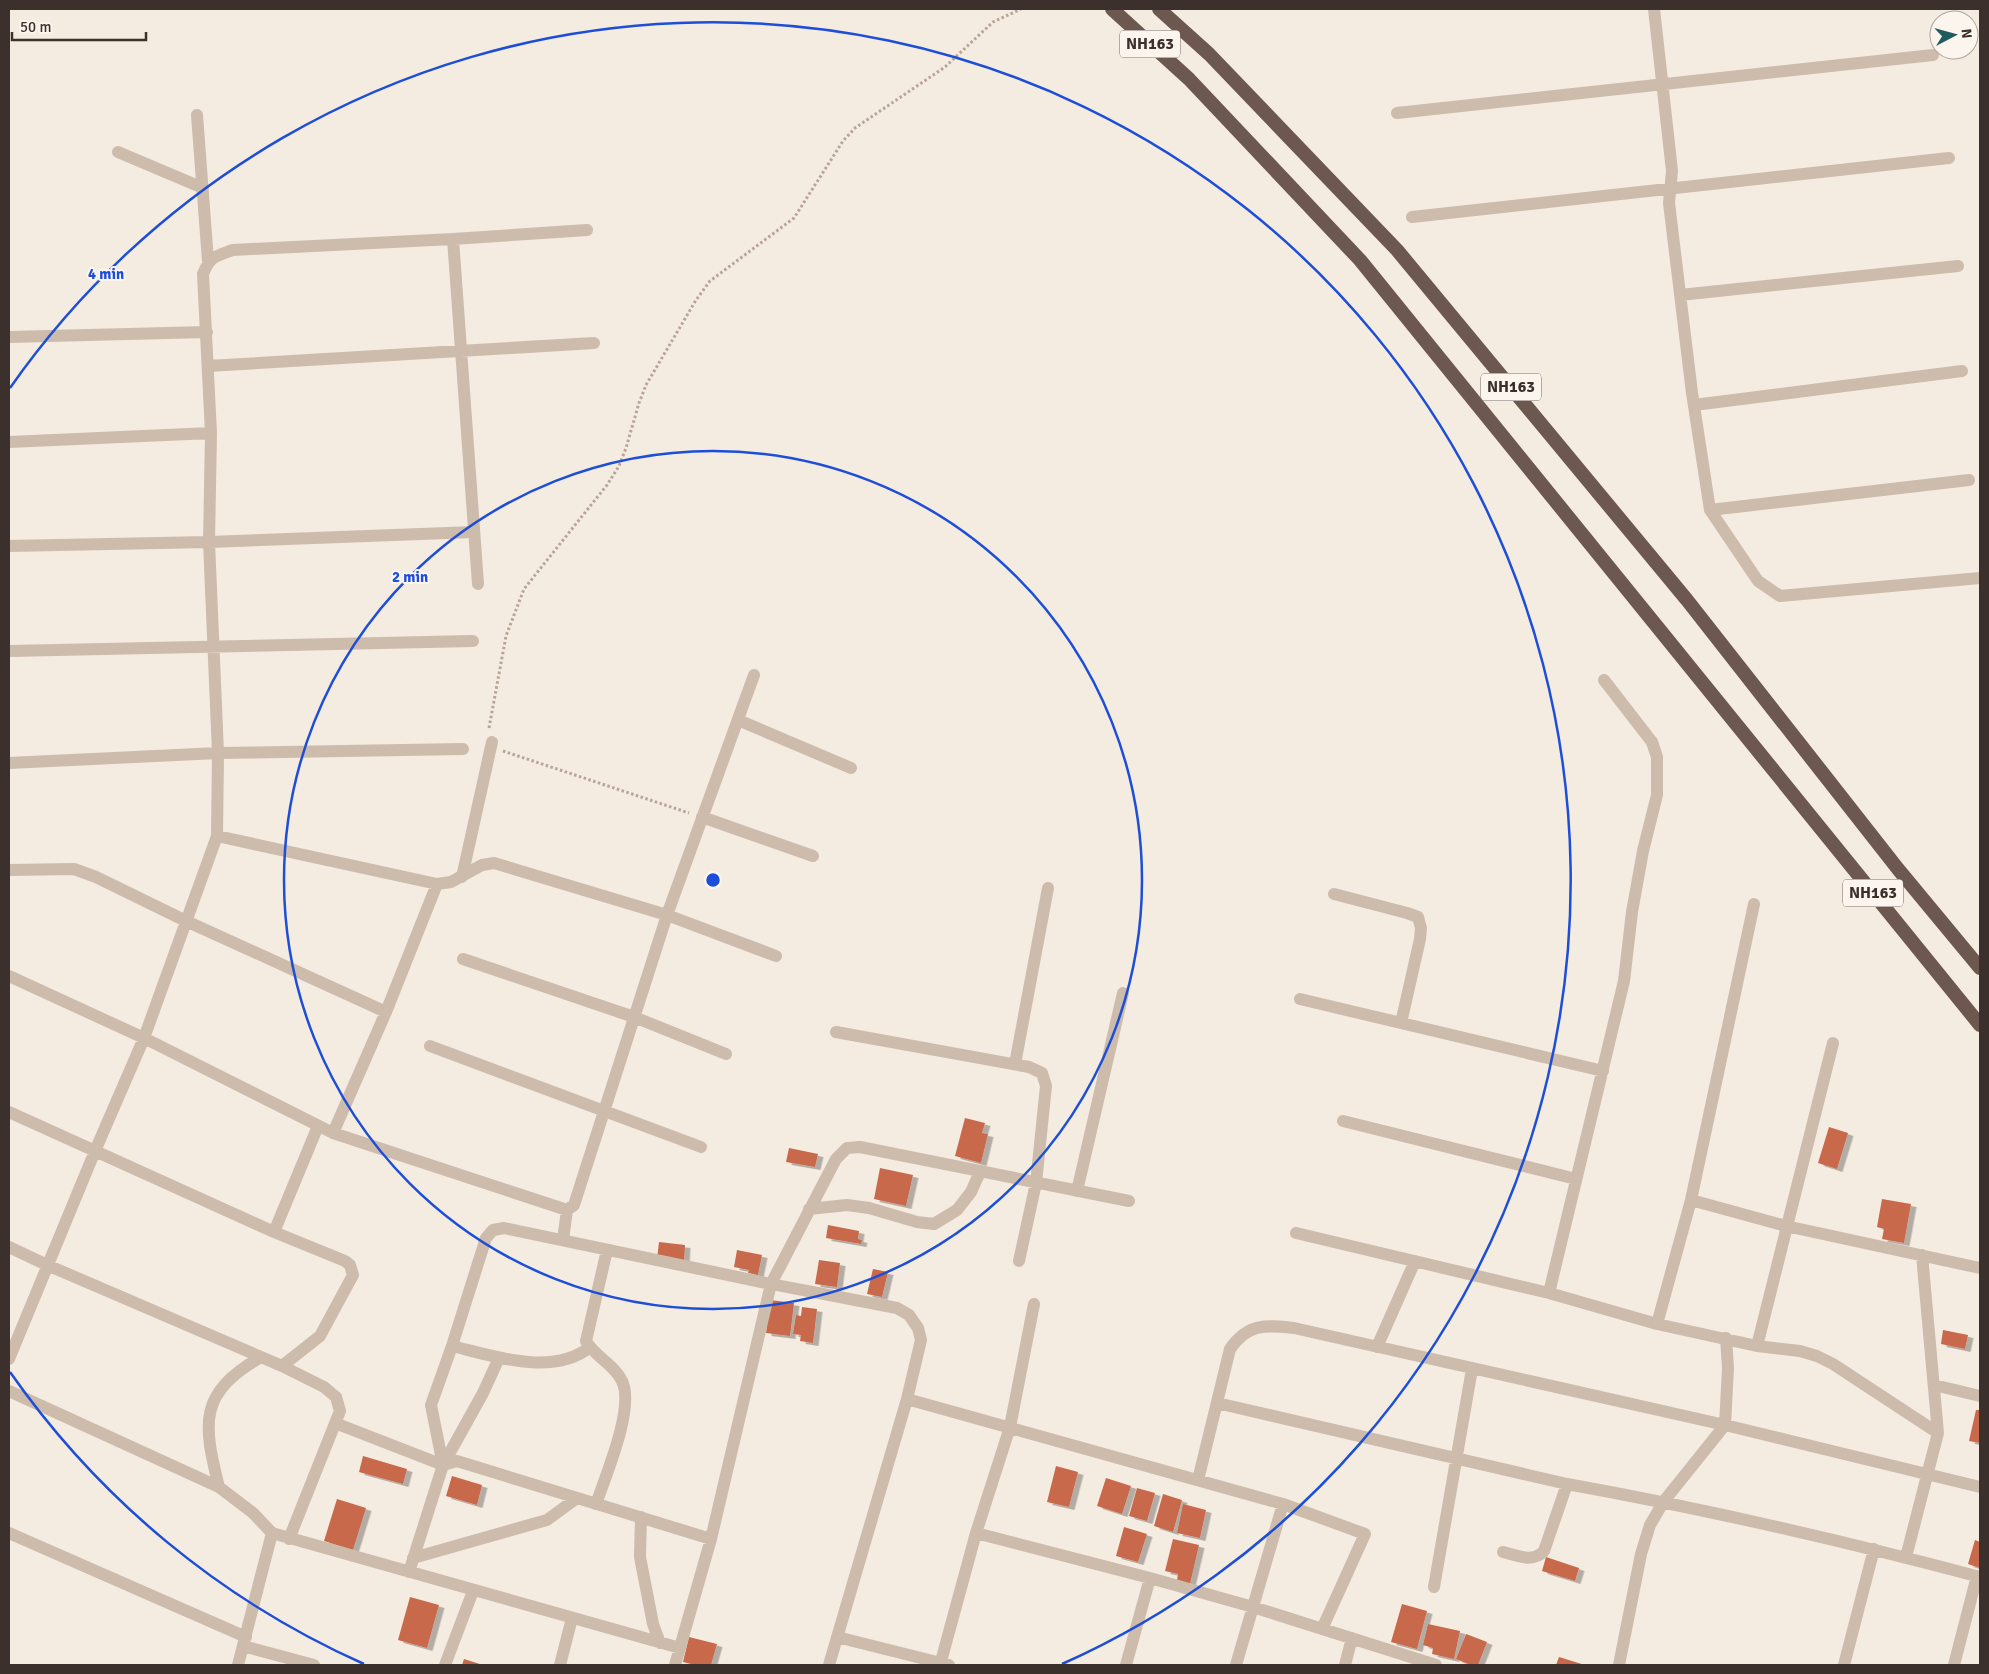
<svg xmlns="http://www.w3.org/2000/svg" width="1989" height="1674" font-family="Signika,sans-serif">
  <style>
    .building { fill: #c8694b; filter: url(#shadow) }
    .lines { fill: none; stroke-linecap: round; stroke-linejoin: round }
    .path { stroke: #b9a596; stroke-width: 3; stroke-dasharray: 2.5 2.5; stroke-linecap: butt }
    .minor { stroke: #cdbbac; stroke-width: 12 }
    .trunk { stroke: #6c584f; stroke-width: 14 }
    .ring { fill: none; stroke: #1d4ed8; stroke-width: 2.5 }
    .labels { text-anchor: middle; dominant-baseline: central; stroke-width: 4; stroke-linejoin: round; paint-order: stroke }
    .shield { fill: #fbf5ee; stroke: #756b66; stroke-width: 1 }
    .shield-label { font-size: 16px; font-weight: bold; fill: #3b302b }
    .centre { fill: #1d4ed8; stroke: #fbf5ee; stroke-width: 2.5 }
    .ring-label { font-size: 15px; text-anchor: middle; font-weight: bold; fill: #1d4ed8; stroke: #fbf5ee; stroke-width: 4; stroke-linejoin: round; paint-order: stroke }
  </style>
  <defs>
    <filter id="shadow"><feDropShadow dx="5.5" dy="3" stdDeviation="0" flood-color="#0004"/></filter>
  </defs>
  <rect width="100%" height="100%" fill="#f4ebe1"/>
  <path class="building" d="M965,1118L985,1123L982,1133L988,1134L981,1163L955,1156Z
    M1829,1127L1848,1133L1837,1169L1818,1163Z
    M789,1148L818,1154L815,1167L786,1162Z
    M880,1168L913,1175L906,1206L874,1199Z
    M1882,1199L1911,1204L1904,1243L1882,1239L1884,1229L1877,1227Z
    M828,1225L859,1231L858,1239L862,1240L861,1244L826,1238Z
    M659,1242L685,1245L684,1262L657,1259Z
    M737,1250L762,1255L758,1275L748,1273L749,1270L734,1267Z
    M819,1260L840,1263L837,1287L815,1284Z
    M873,1269L888,1272L882,1297L867,1294Z
    M770,1300L794,1303L790,1336L766,1333Z
    M802,1307L817,1309L813,1343L800,1341L801,1335L793,1334L796,1315L801,1316Z
    M1943,1330L1968,1335L1965,1349L1941,1344Z
    M1976,1410H1980V1443L1969,1441Z
    M363,1456L407,1469L403,1484L359,1472Z
    M1056,1466L1078,1472L1069,1507L1047,1502Z
    M452,1476L482,1485L477,1505L446,1496Z
    M1106,1478L1131,1486L1122,1514L1097,1506Z
    M1137,1488L1155,1493L1147,1521L1129,1516Z
    M1163,1494L1182,1500L1173,1532L1154,1526Z
    M337,1499L366,1508L353,1550L324,1541Z
    M1183,1504L1206,1510L1200,1538L1177,1533Z
    M1124,1527L1147,1534L1138,1562L1116,1556Z
    M1173,1539L1199,1545L1190,1584L1177,1580L1178,1574L1165,1571Z
    M1975,1540L1980,1542V1568L1968,1564Z
    M1546,1557L1579,1568L1575,1581L1542,1571Z
    M410,1597L439,1605L427,1648L398,1640Z
    M1402,1604L1427,1611L1417,1649L1391,1642Z
    M1428,1624L1460,1631L1454,1659L1432,1654L1433,1648L1423,1645Z
    M1466,1634L1487,1642L1478,1665H1471L1456,1659Z
    M689,1637L717,1644L711,1665H696L683,1662Z
    M1559,1657L1585,1665H1556Z
    M464,1659L483,1665H462Z"/>
  <g class="lines">
    <path class="path" d="M489,728L506,636L524,589L607,485L619,466L626,448L639,403L646,385L696,300L710,281L794,218L843,141L855,128L945,67L993,22L1021,9
      M503,751L689,813"/>
    <path class="minor" d="M1654,9L1672,171L1669,203L1692,393L1710,510L1758,581L1780,596L1980,578
      M1397,113L1933,55
      M197,115L208,261
      M118,152L203,188
      M1412,217L1949,158
      M453,239L478,584
      M1680,295L1958,266
      M9,337L207,332
      M208,366L594,343
      M1694,405L1962,371
      M9,442L211,433
      M1710,510L1969,480
      M9,546L209,542L474,532
      M9,651L473,641
      M738,720L851,768
      M9,763L218,753L463,749
      M702,817L813,856
      M217,836L437,884L451,882L482,865L494,863L667,915L776,956
      M9,870L74,869L96,877L186,921L386,1012
      M462,877L492,742
      M1334,894L1407,913L1418,917L1421,928L1420,939L1401,1023
      M463,959L634,1017L726,1054
      M9,976L144,1038L333,1133L567,1210L574,1205L667,915L754,675
      M1300,999L1603,1071
      M836,1032L1029,1067L1042,1073L1046,1086L1036,1183L1019,1261
      M430,1046L701,1147
      M1015,1064L1048,888
      M9,1112L274,1232L345,1261L350,1265L353,1275L320,1336L282,1366
      M1343,1121L1576,1179
      M333,1133L386,1012L437,884
      M1077,1191L1123,993
      M1691,1200L1786,1226L1980,1268
      M809,1209L847,1205L869,1208L917,1222L934,1224L957,1210L971,1192L980,1172
      M274,1232L318,1126
      M1296,1233L1549,1293L1657,1324L1757,1346L1800,1351L1817,1356L1833,1364L1938,1433L1906,1557
      M563,1240L567,1210
      M9,1247L47,1265L282,1366L324,1387L336,1397L340,1411L289,1539
      M1922,1255L1938,1433
      M1549,1293L1624,981L1632,912L1643,851L1657,795V757L1652,742L1604,680
      M1657,1324L1691,1200L1754,904
      M452,1346C493,1356 553,1377 590,1347
      M1757,1346L1833,1043
      M1377,1347L1415,1261
      M9,1359L95,1151L144,1038L217,836L218,753L209,542L211,433L203,274C210,256 216,256 233,250L453,239L587,230
      M1934,1385L1980,1396
      M9,1391L219,1487L253,1513L272,1533L238,1665
      M907,1399L1283,1504L1365,1534L1322,1629
      M1217,1403L1567,1484
      M335,1423L443,1465
      M443,1465L431,1405L452,1346L486,1238L493,1230L504,1228L771,1284L897,1308L909,1315L918,1328L921,1340L907,1399L829,1665
      M443,1465L483,1393L499,1358
      M1198,1480L1230,1349C1248,1323 1266,1325 1294,1328L1725,1425L1980,1487
      M219,1487C203,1423 198,1393 261,1357
      M596,1504C606,1475 635,1407 622,1381C614,1364 595,1357 586,1341L607,1250
      M641,1517L640,1557L653,1624L660,1643
      M9,1533L246,1637
      M272,1533L680,1648
      M976,1533L1150,1578L1253,1607L1436,1665
      M1503,1552C1518,1556 1533,1563 1544,1551L1567,1484C1706,1509 1844,1541 1980,1577
      M413,1558L547,1520L577,1498
      M409,1572L443,1465L457,1461L711,1539
      M1434,1587L1472,1369
      M837,1637L949,1665
      M243,1646L314,1665
      M445,1665L473,1591
      M560,1665L572,1618
      M675,1665L711,1539L771,1284L836,1159L847,1148L860,1147L1129,1201
      M940,1665L976,1533L1010,1427L1034,1304
      M1126,1665L1150,1578
      M1236,1665L1283,1504
      M1345,1665L1352,1638
      M1619,1665L1641,1554L1650,1525L1664,1501L1725,1425L1728,1368L1726,1338
      M1844,1665L1874,1549
      M1954,1665L1977,1576"/>
    <path class="trunk" d="M1112,9L1189,79L1360,260L1980,1025
      M1159,9L1209,54L1397,250L1687,600L1898,869L1980,968"/>
  </g>
  <g class="ring">
    <circle cx="713" cy="880" r="429"/>
    <path d="M364 1664A858 858 0 0 1 10 1372M10 388A858 858 0 1 1 1062 1664"/>
  </g>
  <g class="labels">
    <g class="shield">
      <rect x="1120" y="30.5" width="60" height="27" rx="4"/>
      <rect x="1481" y="373.5" width="60" height="27" rx="4"/>
      <rect x="1843" y="879.5" width="60" height="27" rx="4"/>
    </g>
    <g class="shield-label">
      <text x="1150" y="44">NH163</text>
      <text x="1511" y="387">NH163</text>
      <text x="1873" y="893">NH163</text>
    </g>
  </g>
  <circle cx="713" cy="880" r="8" class="centre"/>
  <g class="ring-label">
    <text x="106" y="279">4 min</text>
    <text x="410" y="582">2 min</text>
  </g>
  <rect width="1989" height="1674" fill="none" stroke="#3b302b" stroke-width="20"/>
  <g transform="translate(1954 35) rotate(84)"><circle r="24" fill="#fbf5ee" stroke="#aea6a0"/>
  <path d="M0-4L9 19L0 12L-9 19Z" fill="#1f5a5e"/>
  <text y="-8" font-size="14" font-weight="bold" text-anchor="middle" fill="#3b302b">N</text>
  </g>
  <path d="M12 32v8h134v-8" fill="none" stroke="#3b302b" stroke-width="2.5"/>
  <text x="20" y="32" font-size="15" fill="#3b302b" stroke="#fbf5ee" stroke-width="4" paint-order="stroke">50 m</text>
</svg>
